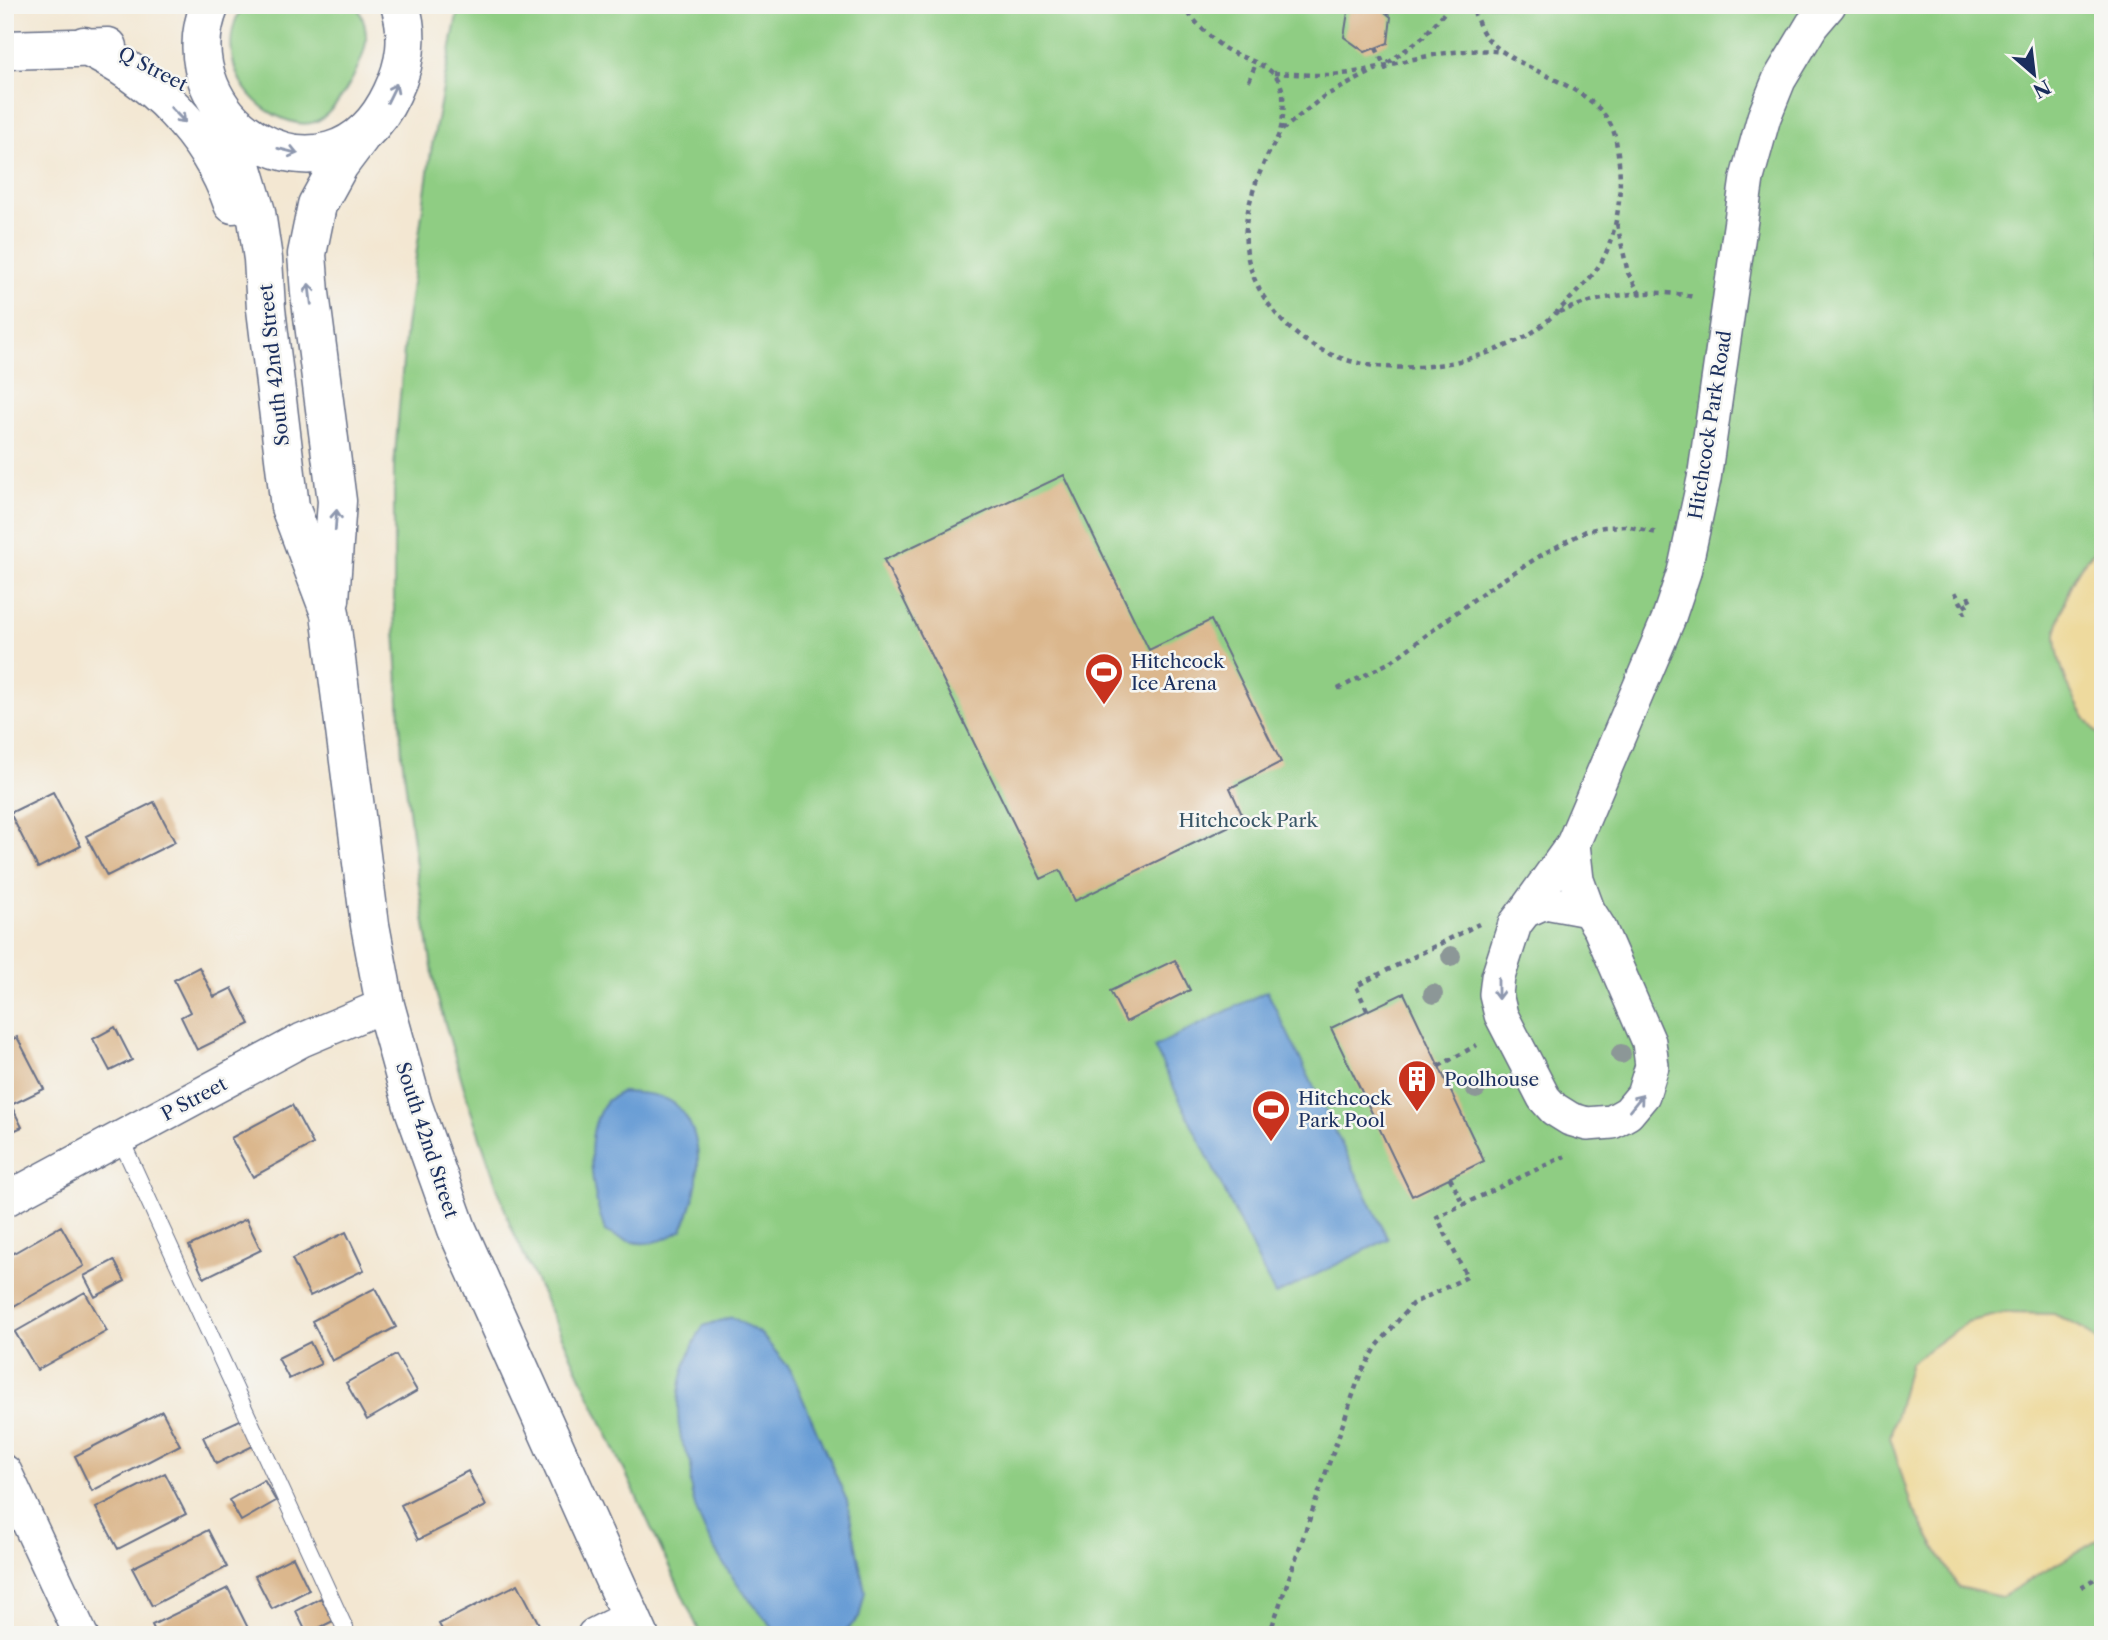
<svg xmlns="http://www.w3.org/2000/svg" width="2108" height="1640" font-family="'Libre Caslon Text',serif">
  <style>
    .green { fill: #8fcd83; stroke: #557e70; stroke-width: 2 }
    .sand { fill: #eeda9e; stroke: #84847e; stroke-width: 2 }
    .water { fill: #699dd5; stroke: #42669a; stroke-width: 2 }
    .building { fill: #dbb78d }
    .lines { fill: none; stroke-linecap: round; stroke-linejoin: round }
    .service-casing { stroke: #676f87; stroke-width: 18 }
    .minor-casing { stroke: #676f87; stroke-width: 36 }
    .secondary-casing { stroke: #676f87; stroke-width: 41 }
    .path { stroke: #676f87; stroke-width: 4.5; stroke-dasharray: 5 5; stroke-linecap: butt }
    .service { stroke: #fff; stroke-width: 16 }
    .minor { stroke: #fff; stroke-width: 33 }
    .secondary { stroke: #fff; stroke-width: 38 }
    .tree { fill: #8c9797 }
    .oneway { stroke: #8d97ae }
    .labels { text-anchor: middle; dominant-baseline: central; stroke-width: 5; stroke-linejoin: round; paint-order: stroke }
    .street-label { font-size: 19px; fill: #1b2f5e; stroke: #f6f6f2 }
    .poi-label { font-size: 19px; fill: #1b2f5e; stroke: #f6f6f2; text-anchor: start }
    .park-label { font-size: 19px; fill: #385667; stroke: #f6f6f2 }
  </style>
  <rect width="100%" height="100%" fill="#f6f6f2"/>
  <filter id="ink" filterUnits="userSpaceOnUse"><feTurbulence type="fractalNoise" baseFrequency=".0143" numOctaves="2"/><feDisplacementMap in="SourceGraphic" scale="14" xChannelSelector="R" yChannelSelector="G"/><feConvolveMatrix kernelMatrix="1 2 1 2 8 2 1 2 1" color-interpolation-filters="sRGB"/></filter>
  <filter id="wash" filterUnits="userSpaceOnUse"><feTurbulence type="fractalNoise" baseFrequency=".00686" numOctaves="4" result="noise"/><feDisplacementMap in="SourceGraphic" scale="28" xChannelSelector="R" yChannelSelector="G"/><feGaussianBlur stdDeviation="1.57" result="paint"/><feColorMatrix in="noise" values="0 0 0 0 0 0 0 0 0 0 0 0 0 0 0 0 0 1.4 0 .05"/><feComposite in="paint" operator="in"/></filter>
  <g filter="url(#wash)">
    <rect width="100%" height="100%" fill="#f3e7d2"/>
    <path class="green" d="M243,5H357C362,16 367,28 366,41C364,64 334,119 311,123C299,126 285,120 275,115C235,94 218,45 243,5Z
      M459,5H2103V1635H701L511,1227L470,1108L436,993L417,873L402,756L394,611V467L406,326L431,151Z"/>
    <path class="sand" d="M2103,546V738C2079,718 2057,668 2056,635C2056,629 2060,621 2061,614C2068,589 2078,559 2103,546Z
      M2005,1313L2054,1314L2084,1329L2103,1346V1537L2001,1597L1958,1587L1911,1505L1890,1437L1910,1363L1967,1322Z"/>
    <path class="water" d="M1267,991L1388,1239L1275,1295L1154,1047Z
      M621,1092C639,1093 665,1093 678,1107C709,1139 699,1194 682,1230C654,1248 634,1247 605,1231C593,1196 580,1133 607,1101C610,1098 617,1095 621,1092Z
      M732,1317L761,1334L790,1369L847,1501L865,1591L859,1618L841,1635L779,1634C744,1596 704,1546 692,1495C689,1484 692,1473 691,1463C689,1454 682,1447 681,1438C672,1398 683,1361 703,1326Z"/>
    <g id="blocks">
      <path class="building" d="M1364,5H1376L1391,17L1388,43L1365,52L1344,37L1348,12Z
        M1064,475L1149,650L1211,620L1281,762L1230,788L1244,819L1075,901L1060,870L1041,879L884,560Z
        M53,792L81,846L38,868L10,813Z
        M154,802L175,842L107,876L86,836Z
        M1175,960L1190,990L1126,1022L1110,991Z
        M199,967L214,997L232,988L250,1024L197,1050L181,1017L190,1012L174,980Z
        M1404,993L1484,1161L1412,1196L1331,1028Z
        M115,1027L132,1060L110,1071L93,1039Z
        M17,1037L44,1089L11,1105L22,1127L5,1135V1043Z
        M292,1105L313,1144L253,1177L231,1138Z
        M246,1219L261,1250L204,1278L189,1246Z
        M61,1226L84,1266L5,1311V1258Z
        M346,1232L364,1270L310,1296L292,1259Z
        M114,1260L125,1281L95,1297L84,1276Z
        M375,1288L396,1327L332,1361L312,1321Z
        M85,1292L107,1331L37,1370L15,1332Z
        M310,1342L321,1364L289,1379L278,1358Z
        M396,1355L417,1391L367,1420L346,1383Z
        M162,1411L180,1445L92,1491L75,1456Z
        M242,1419L255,1445L216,1464L203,1437Z
        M468,1471L486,1506L418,1540L401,1505Z
        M165,1473L186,1514L118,1549L96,1508Z
        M264,1480L276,1501L241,1521L229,1500Z
        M208,1530L227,1567L152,1606L132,1568Z
        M293,1557L309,1590L272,1609L255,1576Z
        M518,1584L540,1626L522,1635H445L439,1624Z
        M228,1588L248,1628L235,1635H157L152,1625Z
        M321,1598L333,1621L307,1634L296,1611Z"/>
    </g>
  </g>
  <g filter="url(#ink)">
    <use href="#blocks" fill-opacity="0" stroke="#676f87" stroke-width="2"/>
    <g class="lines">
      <defs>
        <path id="service" d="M120,1138L348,1635"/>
        <path id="minor" d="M1573,844L1577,880L1588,910L1600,929L1649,1042L1652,1066L1643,1095L1628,1113L1612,1122L1587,1124L1570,1119L1554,1109L1544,1098L1501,1015L1496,994L1498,977L1515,924L1525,911L1545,902L1588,910
          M1525,911L1573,844L1668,620L1684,572L1704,479L1747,178L1764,117L1779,80L1812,25L1829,5
          M5,1200L302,1040L385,1005
          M5,1472L81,1635
          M594,1635L631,1616"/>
        <path id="secondary" d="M210,5C162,120 330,225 392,93C406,64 410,36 400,5
          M84,46C151,76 209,134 233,204
          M5,50L108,47
          M227,115L256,212L263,259L266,309L290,507L330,613L370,925L385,1005L413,1106L457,1229L639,1635
          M330,600L337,501L310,293L307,254L317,205L339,165L360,137"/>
      </defs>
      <use href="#service" class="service-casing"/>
      <use href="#minor" class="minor-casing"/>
      <use href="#secondary" class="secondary-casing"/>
      <path class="path" d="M1182,5C1193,20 1209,37 1224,48C1242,60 1274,63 1281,86C1285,98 1284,122 1279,134C1275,144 1268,153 1264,163C1239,218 1236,266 1277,315C1336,386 1448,376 1523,338C1540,329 1556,313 1569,300C1583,286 1598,271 1606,253C1621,217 1623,179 1616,141C1607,85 1522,76 1488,39C1480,31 1476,16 1471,5
        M1376,48L1387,71
        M1388,63L1423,37L1451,5
        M1274,73C1299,74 1325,77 1350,73C1401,64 1450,45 1503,52
        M1249,81L1256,63
        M1282,130L1323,97L1377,69
        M1617,224L1628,273L1640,294
        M1559,312C1600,296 1651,287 1695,297
        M1955,592L1961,603L1969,598L1971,602L1962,608L1965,614
        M1338,689L1392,661L1485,591L1543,554L1586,531L1604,527L1626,526L1657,533
        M1367,1010L1356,986L1479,924
        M1439,1066L1477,1045
        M1450,1178L1463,1204
        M2081,1587L2103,1574
        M1269,1635L1360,1375L1377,1346L1412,1304L1467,1277L1437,1217L1565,1156"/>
      <use href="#service" class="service"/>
      <use href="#minor" class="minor"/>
      <use href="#secondary" class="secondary"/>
    </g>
    <g class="tree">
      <circle cx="1451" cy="956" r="10"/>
      <circle cx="1433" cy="994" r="10"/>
      <circle cx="1621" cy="1054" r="10"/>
      <circle cx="1476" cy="1089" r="10"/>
    </g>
    <defs><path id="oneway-shaft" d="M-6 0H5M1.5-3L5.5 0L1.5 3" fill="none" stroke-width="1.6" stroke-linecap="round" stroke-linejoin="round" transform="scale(1.75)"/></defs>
    <g class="oneway">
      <use href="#oneway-shaft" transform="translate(392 93) rotate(-64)"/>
      <use href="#oneway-shaft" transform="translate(178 115) rotate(46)"/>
      <use href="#oneway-shaft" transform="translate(288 151) rotate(14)"/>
      <use href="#oneway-shaft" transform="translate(310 294) rotate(-97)"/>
      <use href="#oneway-shaft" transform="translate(336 520) rotate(-86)"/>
      <use href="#oneway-shaft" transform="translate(1498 989) rotate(90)"/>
      <use href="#oneway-shaft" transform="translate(1636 1103) rotate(-51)"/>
    </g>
  </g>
  <defs>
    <symbol id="stadium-pin" viewBox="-11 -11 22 30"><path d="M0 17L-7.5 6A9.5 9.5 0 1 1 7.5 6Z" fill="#c8321e" stroke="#f6f6f2"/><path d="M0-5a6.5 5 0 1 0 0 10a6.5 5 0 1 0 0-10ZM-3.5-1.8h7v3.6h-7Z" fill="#fff"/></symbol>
    <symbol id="building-pin" viewBox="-11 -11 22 30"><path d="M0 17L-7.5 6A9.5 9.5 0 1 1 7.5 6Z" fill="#c8321e" stroke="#f6f6f2"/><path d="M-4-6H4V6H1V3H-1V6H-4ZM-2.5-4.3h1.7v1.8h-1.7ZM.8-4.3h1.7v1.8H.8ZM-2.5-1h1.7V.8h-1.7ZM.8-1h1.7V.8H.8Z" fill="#fff"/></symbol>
  </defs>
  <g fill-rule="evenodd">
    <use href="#stadium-pin" x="1082" y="650" width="44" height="60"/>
    <use href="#building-pin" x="1395" y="1057" width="44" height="60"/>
    <use href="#stadium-pin" x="1249" y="1087" width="44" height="60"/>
  </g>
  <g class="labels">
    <g class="street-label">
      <text transform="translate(153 69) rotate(27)">Q Street</text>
      <text transform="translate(274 365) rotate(-96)">South 42nd Street</text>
      <text transform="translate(1710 425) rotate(-81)">Hitchcock Park Road</text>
      <text transform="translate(194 1099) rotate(-28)">P Street</text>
      <text transform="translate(427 1140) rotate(72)">South 42nd Street</text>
    </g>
    <g class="poi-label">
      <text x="1131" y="661">Hitchcock<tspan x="1131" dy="22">Ice Arena</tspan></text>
      <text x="1444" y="1079">Poolhouse</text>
      <text x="1298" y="1098">Hitchcock<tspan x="1298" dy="22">Park Pool</tspan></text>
    </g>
    <g class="park-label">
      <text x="1248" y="820">Hitchcock Park</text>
    </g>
  </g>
  <rect width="2108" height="1640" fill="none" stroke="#f6f6f2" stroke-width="28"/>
  <g transform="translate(2034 74) rotate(152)" stroke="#f6f6f2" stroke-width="5" paint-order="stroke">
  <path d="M0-5L12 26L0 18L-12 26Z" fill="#1b2f5e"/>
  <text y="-10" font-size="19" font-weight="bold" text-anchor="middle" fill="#1b2f5e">N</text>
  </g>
</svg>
